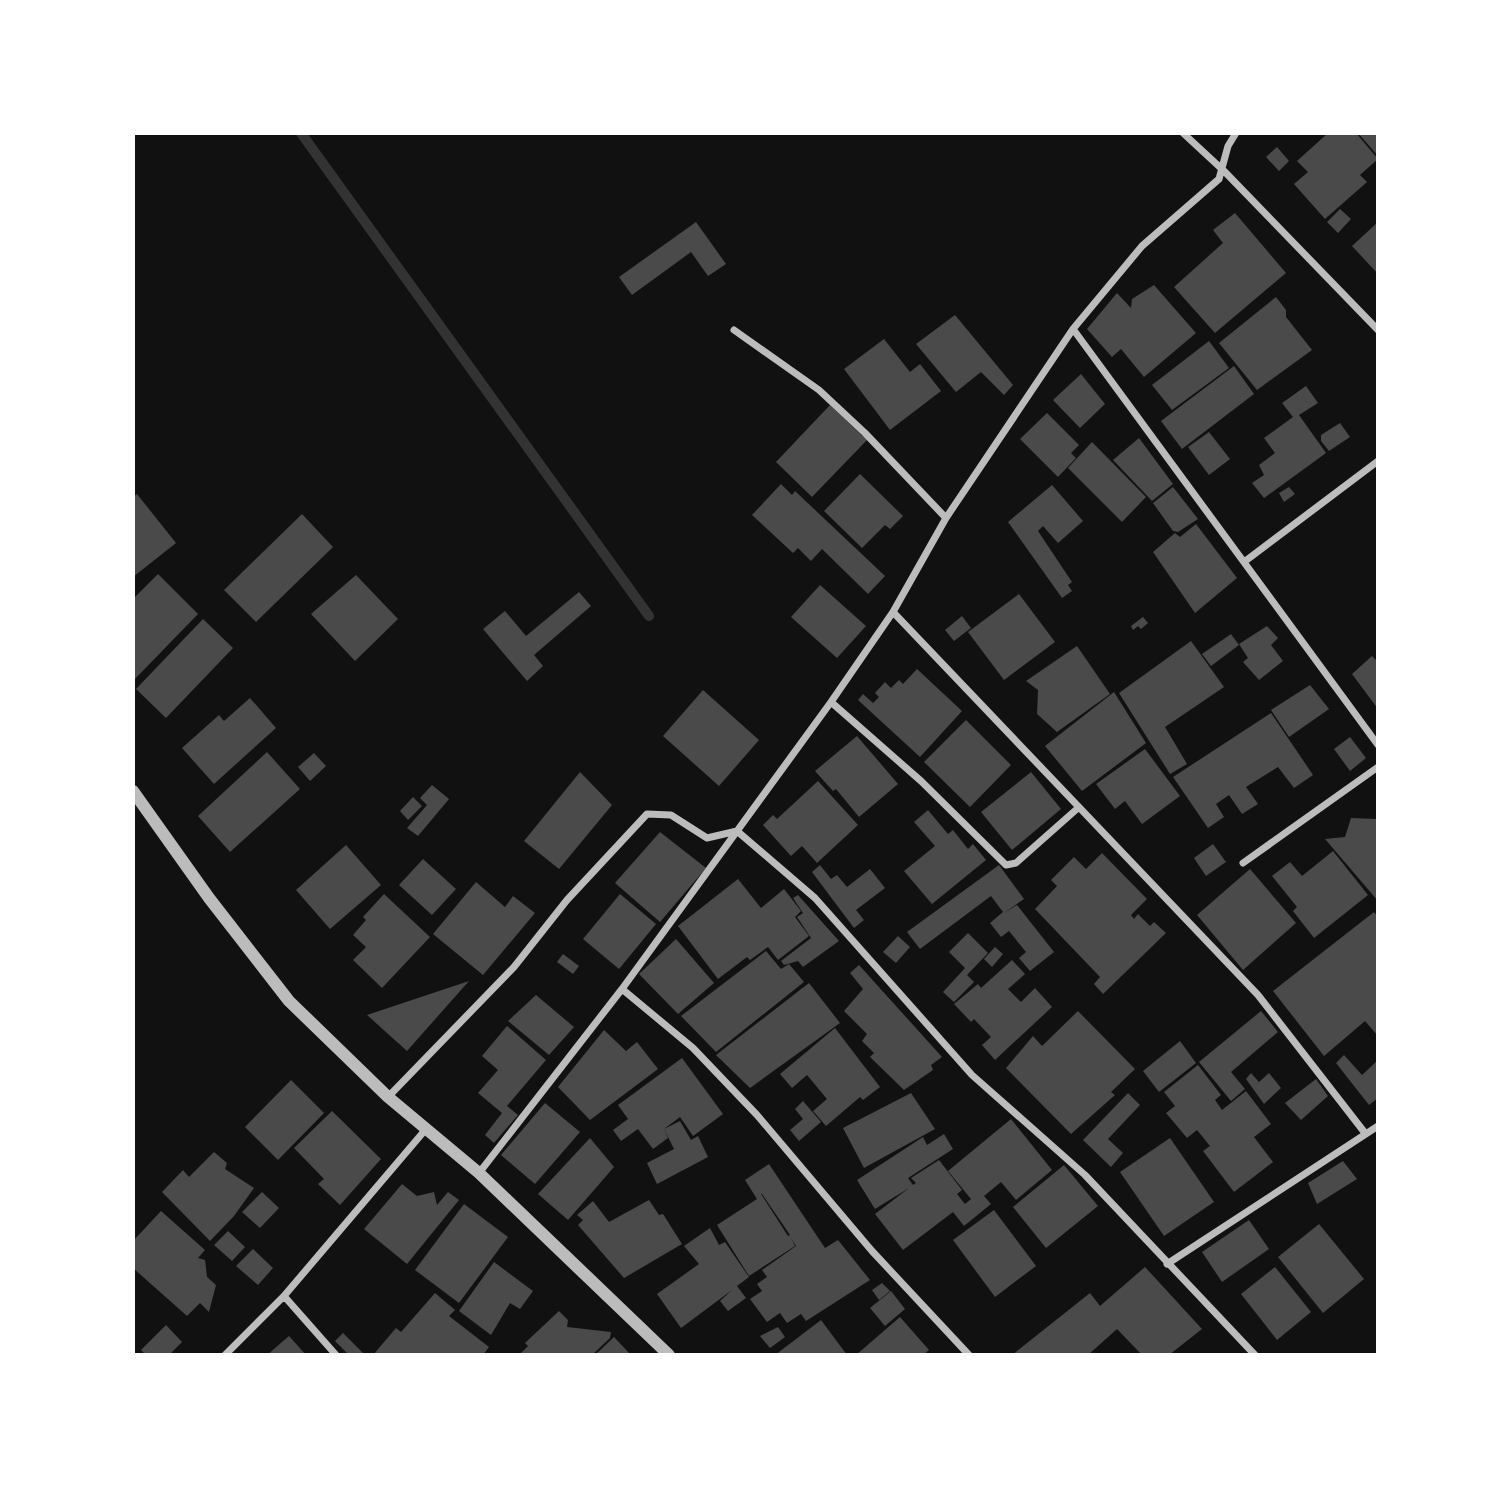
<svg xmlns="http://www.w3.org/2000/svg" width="1511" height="1488" font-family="Helvetica,sans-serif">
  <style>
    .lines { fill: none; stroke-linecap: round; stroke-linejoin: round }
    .stream { stroke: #333; stroke-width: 10 }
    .building { fill: #4a4a4a; fill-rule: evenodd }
    .minor { stroke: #bcbcbc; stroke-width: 7 }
    .tertiary { stroke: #bcbcbc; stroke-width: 12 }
  </style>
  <rect width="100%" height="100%" fill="#111"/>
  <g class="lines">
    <path class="stream" d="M301,133L649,616"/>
  </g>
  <path class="building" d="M1328,133H1356L1378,159L1360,175L1367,182L1325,219L1294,184L1308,172L1297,161Z
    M1358,133H1378V156Z
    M1277,147L1289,161L1279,171L1266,157Z
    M1340,209L1351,219L1338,233L1327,222Z
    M1235,213L1286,273L1215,333L1174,287L1223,243L1213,230Z
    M696,222L726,264L708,276L691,252L632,295L619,277Z
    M1378,222V274L1352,246Z
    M1154,285L1196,333L1144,377L1121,349L1112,357L1087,329L1117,293L1131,308L1132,299Z
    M1276,297L1286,310V317L1312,350L1257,390L1219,343Z
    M955,315L1013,385L1004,395L981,372L956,392L916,344Z
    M884,339L910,372L920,364L941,391L890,430L844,369Z
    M1209,341L1229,368L1172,410L1152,385Z
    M1234,366L1254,394L1182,449L1161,421Z
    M1081,374L1105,404L1080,428L1053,400Z
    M1306,386L1318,403L1299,415L1326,453L1264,498L1252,483L1264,475L1259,465L1275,453L1264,438L1293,417L1282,403Z
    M830,405L867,440L812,497L776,462Z
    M1047,413L1079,445L1071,453L1076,458L1058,477L1020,439Z
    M1340,423L1350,437L1329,451L1321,441V435Z
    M1209,432L1230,459L1209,475L1188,447Z
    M1139,438L1173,484L1152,501L1113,460Z
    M1092,442L1146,497L1122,522L1068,468Z
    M860,474L903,516L890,529L885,525L862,548L824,511Z
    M781,484L792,495L795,491L885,576L868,594L822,549L811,561L798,548L793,553L752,515Z
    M1052,485L1083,521L1058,543L1043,526L1038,531L1072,582L1068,585L1072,591L1062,598L1008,522Z
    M1173,487L1198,519L1178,532L1173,531L1153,503Z
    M1289,487L1295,494L1284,502L1279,493Z
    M137,494L176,543L133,577V497Z
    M302,514L333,547L256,622L224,590Z
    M1196,524L1237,578L1195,613L1153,552L1175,533L1180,537Z
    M158,574L198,614L133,681V599Z
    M356,575L398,619L355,661L311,614Z
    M820,585L866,626L837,658L791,617Z
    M579,592L591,606L534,655L543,666L527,681L483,629L505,611L526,636Z
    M1019,594L1055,642L1004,680L968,632Z
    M962,616L971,628L954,641L945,630Z
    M1143,617L1148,623L1141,629L1138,626L1133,630L1131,626Z
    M203,619L233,648L166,718L136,689Z
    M1267,626L1278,638L1271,645L1283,661L1259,680L1243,662L1248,658L1239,644Z
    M1231,634L1239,645L1211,666L1202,654Z
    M1191,641L1224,687L1165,727L1187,764L1170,774L1119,693Z
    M1077,646L1110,694L1057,732L1037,714L1038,690L1026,681Z
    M1372,656L1378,662V709L1352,674Z
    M917,669L962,711L920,757L858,700L863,694L873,703L879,697L875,693L885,682L891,688L899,680L903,684Z
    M1310,685L1329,709L1289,737L1271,710Z
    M703,690L759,740L719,786L663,736Z
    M1114,692L1146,743L1082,791L1045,746Z
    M250,698L276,728L214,784L182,748L219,715L224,721Z
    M1271,713L1313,775L1294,788L1278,767L1246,787L1258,804L1242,814L1229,795L1216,804L1224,817L1208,828L1173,777Z
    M966,720L1011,765L970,807L924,762Z
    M857,736L898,784L859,817L836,789L833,791L815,771Z
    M1350,737L1366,758L1350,771L1334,749Z
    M1145,749L1180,796L1142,824L1125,801L1115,809L1096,784Z
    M267,752L300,789L230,852L198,816Z
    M314,753L326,766L310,781L298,767Z
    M580,772L612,805L559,869L524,841Z
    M1031,772L1061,809L1012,850L981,812Z
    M818,781L858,825L817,863L802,846L791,856L763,825L773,815L777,819Z
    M432,785L449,799L418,836L407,828L427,805L420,798Z
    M413,797L422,806L408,820L400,811Z
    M928,810L948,834L953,830L968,849L973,844L986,860L932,904L904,871L935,846L914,822Z
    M1351,818L1378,819V901L1325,839L1345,837Z
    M660,832L706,868L660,922L615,883Z
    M1213,844L1226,862L1206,876L1194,858Z
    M346,845L381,885L330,929L296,890Z
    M1333,851L1368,895L1314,938L1293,911L1297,907L1272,876L1290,862L1302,876Z
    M1102,853L1147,899L1131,915L1134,919L1138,914L1150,926L1154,922L1166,933L1103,994L1094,984L1100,977L1035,909L1057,886L1051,880L1074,857L1086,869Z
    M423,859L456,889L432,915L399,885Z
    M820,865L831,879L837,875L847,887L870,869L885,888L856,910L864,920L854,928L812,872Z
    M999,865L1024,899L1004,913L1017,905L1054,952L1030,971L1019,958L1026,952L1009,931L1001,937L990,923L1003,912L991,896L920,949L907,932Z
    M1250,869L1296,923L1243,970L1197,915Z
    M738,879L761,908L784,889L801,911L795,917L809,936L778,960L768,947L750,960L747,957L718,979L678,926Z
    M476,882L505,907L513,896L535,913L483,975L433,934Z
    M384,894L430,937L382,988L353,960L366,947L353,935L366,920L363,917Z
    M620,894L656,924L619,969L583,939Z
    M798,895L839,941L803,967L798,961L784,965L781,961L811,938L797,917L803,913L793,898Z
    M1374,912L1378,917V1036L1365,1021L1324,1056L1273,991Z
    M968,933L988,953L967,975L974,982L954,1002L943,992L965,968L949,952Z
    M898,936L910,947L896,963L883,952Z
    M676,939L714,983L678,1014L639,974Z
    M995,947L1003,954L992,967L984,959Z
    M766,951L781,969L789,964L804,982L716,1052L681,1016Z
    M563,954L579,966L573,974L557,962Z
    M1012,960L1025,974L1008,989L1021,1002L1035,988L1052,1007L995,1060L982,1045L991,1037L974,1019L971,1022L954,1004L978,984L981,988Z
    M859,965L942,1057L931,1065L933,1070L904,1090L870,1057L874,1053L862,1041L867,1034L844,1011L863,989L850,973Z
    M469,981L407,1051L367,1015Z
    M809,983L840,1023L750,1088L716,1055Z
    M536,995L574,1027L549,1055L508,1021Z
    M1078,1011L1135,1069L1111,1092L1115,1095L1071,1134L1006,1068L1033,1036L1042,1046Z
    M1261,1011L1278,1032L1231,1072L1245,1089L1231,1101L1199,1062Z
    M507,1026L546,1060L507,1106L518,1115L494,1143L485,1135L502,1113L478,1093L498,1070L482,1056Z
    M835,1028L880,1087L863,1100L860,1097L826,1126L813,1111L827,1099L807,1075L792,1088L780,1074Z
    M604,1030L626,1051L637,1042L658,1069L590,1120L558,1087Z
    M1180,1041L1196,1063L1159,1092L1143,1071Z
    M1344,1055L1362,1075L1378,1060V1098L1369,1105L1336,1063Z
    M682,1058L723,1114L693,1136L680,1117L664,1129L680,1121L691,1140L698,1136L708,1157L657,1184L647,1163L674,1149L664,1129L668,1138L653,1149L638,1129L621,1141L613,1130L628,1119L618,1105Z
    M1198,1065L1221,1095L1215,1100L1222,1110L1246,1091L1271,1124L1254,1137L1273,1162L1234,1192L1203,1151L1210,1146L1197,1130L1187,1138L1166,1113L1175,1106L1164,1092Z
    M1251,1073L1259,1082L1269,1073L1281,1088L1264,1104L1246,1079Z
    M1316,1079L1328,1096L1301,1120L1285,1103Z
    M291,1080L324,1113L278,1160L245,1127Z
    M911,1093L935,1129L864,1168L843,1128Z
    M1128,1093L1140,1105L1108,1139L1123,1153L1111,1167L1083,1140Z
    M803,1101L821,1122L799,1141L790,1130L803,1119L795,1109Z
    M545,1103L580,1132L535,1184L501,1155Z
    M332,1111L381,1159L340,1205L318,1184L324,1179L294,1148Z
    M1011,1119L1052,1170L1016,1200L1001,1182L984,1196L991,1204L964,1226L953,1212L903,1250L875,1214L909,1188L875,1209L857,1180L923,1137L927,1145L944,1134L953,1149L908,1178L913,1185L916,1183L911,1178L939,1160L962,1190L957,1194L965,1204L971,1199L948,1171Z
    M590,1138L614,1167L568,1220L538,1194Z
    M1170,1138L1214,1202L1164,1236L1120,1172Z
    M214,1152L227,1163L225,1169L254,1188L234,1216L210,1241L162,1192L183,1170L189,1177Z
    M1343,1161L1357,1179L1317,1204L1308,1183Z
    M769,1164L825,1248L838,1240L870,1280L806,1321L801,1314L787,1323L780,1313L767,1322L750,1299L762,1291L757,1284L767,1277L762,1270L796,1246L791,1238L795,1246L749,1276L717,1225L757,1199L745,1180ZM761,1194H762L790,1235L788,1236Z
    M1064,1165L1098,1206L1046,1248L1013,1207Z
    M402,1184L417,1196L434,1192L437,1205L448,1192L459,1200L407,1264L364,1229Z
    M262,1192L279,1208L260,1228L242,1212Z
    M649,1200L659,1215L663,1214L682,1244L624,1278L578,1225L583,1220L577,1215L593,1201L609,1222Z
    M464,1204L508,1237L459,1303L415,1270Z
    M994,1210L1036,1266L995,1297L953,1240Z
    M161,1211L205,1250L198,1258L205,1260L207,1277L216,1285L209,1312L200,1303L187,1316L133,1268V1241Z
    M1249,1220L1269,1249L1222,1282L1202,1252Z
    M1319,1224L1364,1279L1323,1313L1278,1257Z
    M710,1228L719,1245L725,1242L749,1277L737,1286L746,1298L728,1311L720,1301L732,1290L681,1328L657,1294L699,1264L684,1246Z
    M228,1231L245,1247L232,1261L214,1245Z
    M253,1249L273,1268L258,1285L236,1266Z
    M494,1262L533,1291L520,1309L510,1303L491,1335L459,1311Z
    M1145,1267L1202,1329L1169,1355H1142L1117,1329L1088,1355H1012L1090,1293L1100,1306Z
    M1275,1267L1311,1312L1277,1340L1241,1294Z
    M882,1283L890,1291L879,1300L872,1290Z
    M891,1291L905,1309L885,1326L870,1308Z
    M435,1293L455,1310L449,1316L489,1347L483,1355H373L396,1328L401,1332Z
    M559,1311L568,1320L567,1327L611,1332L610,1338L592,1355H519L528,1346L525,1343Z
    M900,1317L929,1350L923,1355H856Z
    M821,1320L847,1355H775Z
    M166,1325L182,1342L169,1355H146L141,1350Z
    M778,1327L785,1337L770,1348L760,1336Z
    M343,1333L365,1355H349L335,1341Z
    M289,1336L306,1355H267Z
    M614,1337L631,1355H595Z"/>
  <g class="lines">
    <path class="minor" d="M1183,133L1224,171L1378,330
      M1073,329L1378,745
      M734,330L819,390L865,433L946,518
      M1244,562L1378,461
      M893,612L1258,995L1365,1133
      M831,702L921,781L1006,865L1016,863L1078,808
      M1243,863L1378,767
      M622,989L693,1048L757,1115L872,1251L969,1355
      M388,1097L514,967L567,900L647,814L671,815L707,838L737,831L815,898L972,1075L1085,1175L1255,1355
      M479,1173L622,989L831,702L893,612L946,518L1073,329L1142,246L1219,179L1228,146L1236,133
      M1167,1264L1378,1126
      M284,1296L336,1355
      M225,1355L284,1296L426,1129"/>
    <path class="tertiary" d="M133,791L209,898L289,1001L388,1097L479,1173L669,1355"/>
  </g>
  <rect width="1511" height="1488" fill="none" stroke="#ffffff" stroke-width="270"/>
</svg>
